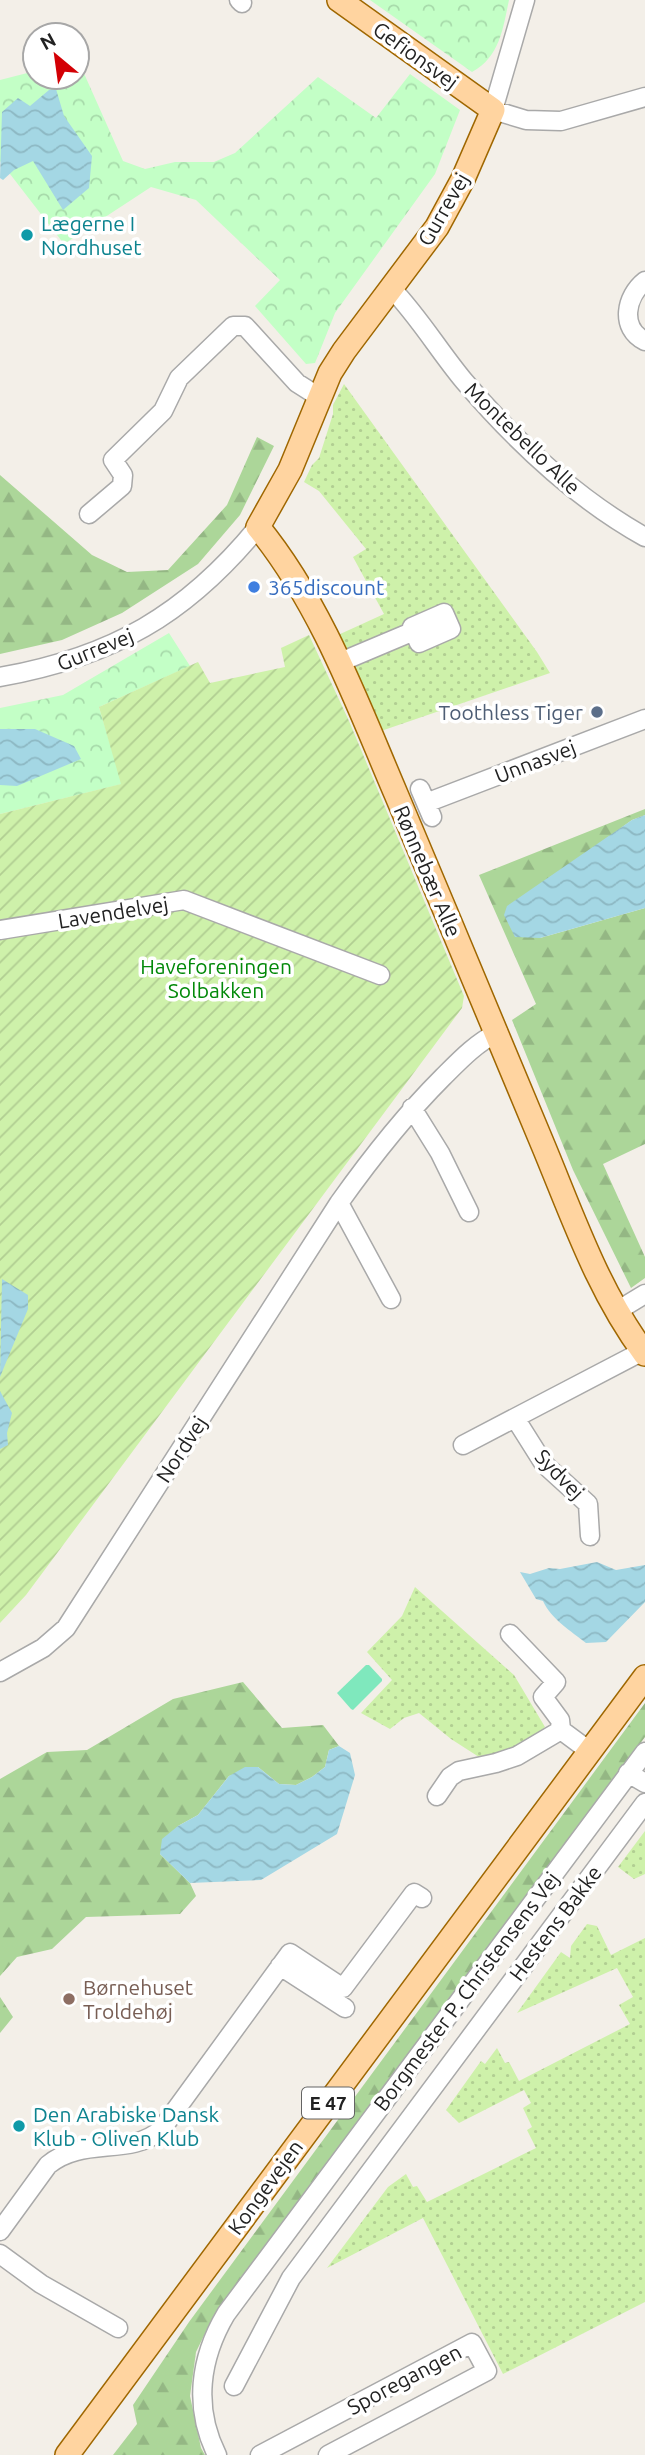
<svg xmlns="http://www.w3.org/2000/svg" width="645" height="2455" font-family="Ubuntu,sans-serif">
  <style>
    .grass { fill: url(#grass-dots) }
    .forest { fill: url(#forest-firs) }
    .park { fill: url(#park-crowns) }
    .garden { fill: url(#garden-furrows) }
    .pitch { fill: #7fe8bd }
    .water { fill: url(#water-waves) }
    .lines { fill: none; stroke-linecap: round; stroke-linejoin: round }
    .minor-casing { stroke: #a9a9a9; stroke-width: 21 }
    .major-casing { stroke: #9f6700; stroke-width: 26 }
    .minor { stroke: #fff; stroke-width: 18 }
    .major { stroke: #ffd4a0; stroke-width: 23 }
    .culture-dot { fill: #0f9aa8; stroke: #fff; stroke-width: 2.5 }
    .shop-dot { fill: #3f7fe0; stroke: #fff; stroke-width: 2.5 }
    .service-dot { fill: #5c6f8a; stroke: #fff; stroke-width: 2.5 }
    .education-dot { fill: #8d6e63; stroke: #fff; stroke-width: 2.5 }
    .labels { text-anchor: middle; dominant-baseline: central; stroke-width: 7; stroke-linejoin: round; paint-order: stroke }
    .shield { fill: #fff; stroke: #646464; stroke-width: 2 }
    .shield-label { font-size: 19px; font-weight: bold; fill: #222 }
    .street-label { font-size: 21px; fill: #222; stroke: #fff }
    .culture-label { font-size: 21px; fill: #0d838f; stroke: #fff; text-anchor: start }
    .shop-label { font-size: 21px; fill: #366cbe; stroke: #fff; text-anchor: start }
    .service-label { font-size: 21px; fill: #4e5e75; stroke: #fff; text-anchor: end }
    .park-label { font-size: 21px; fill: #028909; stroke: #fff }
    .education-label { font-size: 21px; fill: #785e54; stroke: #fff; text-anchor: start }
  </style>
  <defs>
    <pattern id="grass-dots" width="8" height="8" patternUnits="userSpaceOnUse" patternTransform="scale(1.75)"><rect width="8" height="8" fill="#cef1aa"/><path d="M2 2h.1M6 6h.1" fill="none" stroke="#b1ce92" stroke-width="1.8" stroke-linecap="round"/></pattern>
    <pattern id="forest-firs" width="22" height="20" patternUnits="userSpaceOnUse" patternTransform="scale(1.75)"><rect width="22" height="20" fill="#acd699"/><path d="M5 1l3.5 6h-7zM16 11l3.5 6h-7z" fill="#94b784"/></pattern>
    <pattern id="park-crowns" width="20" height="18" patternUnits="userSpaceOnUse" patternTransform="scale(1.75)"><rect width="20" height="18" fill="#c3ffc6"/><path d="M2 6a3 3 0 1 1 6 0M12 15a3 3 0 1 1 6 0" fill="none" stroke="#a7daaa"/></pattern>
    <pattern id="garden-furrows" width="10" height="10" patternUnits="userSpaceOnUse" patternTransform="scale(1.75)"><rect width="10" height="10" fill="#cef1aa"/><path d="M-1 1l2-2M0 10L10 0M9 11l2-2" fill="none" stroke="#b1ce92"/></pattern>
    <pattern id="water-waves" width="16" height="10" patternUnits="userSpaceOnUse" patternTransform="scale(1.75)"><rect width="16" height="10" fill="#a4d7e4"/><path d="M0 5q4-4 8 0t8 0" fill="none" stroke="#8db8c3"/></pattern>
  </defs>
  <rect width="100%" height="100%" fill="#f3efe8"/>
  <path class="grass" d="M344,384L537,652L550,673L381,731L338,635L384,614L353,557L366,549L319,491L304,482L312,465L319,458L333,414V405Z
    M415,1587L514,1675L545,1727C518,1752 514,1751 479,1757L451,1739L419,1713L404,1718L390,1729L361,1713L392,1680L367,1652L402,1616Z
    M645,1831V1874L634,1879L618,1867Z
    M587,1924L597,1926L611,1955L645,1938V2302L503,2374L423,2218L327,2268L388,2187L406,2174L413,2187L417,2186L427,2202L536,2148L527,2130L532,2127L523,2108L531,2103L524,2090L459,2123L446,2110L481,2061L485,2064L497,2048L505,2063L509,2062L519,2081L630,2024L619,2005L633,1997L617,1968L517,2013L561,1952L570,1958L571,1946Z"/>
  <path class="forest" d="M257,437L274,446L240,515L198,564L122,613L62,640L0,654V475L92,555L127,572L168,570L227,505Z
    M645,809V815L632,820L582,856L540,938L645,908V1144L603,1164L645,1257V1278L631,1288L573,1170L512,1020L536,1004L479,875Z
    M243,1682L282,1728L323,1725L339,1746L329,1750L325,1767L312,1777L296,1785L279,1784L258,1767L229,1776L198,1815L178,1826L160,1854L190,1883L196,1896L180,1914L86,1917L52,1949L17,1957L0,1976V1779L47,1752L87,1750L173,1699Z
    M645,1703V1737L214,2315L196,2352L190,2396L201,2448L205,2455H113L137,2424L133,2405L189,2322Z
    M0,1997L13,2017L0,2033Z"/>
  <path class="park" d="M370,0H509C503,28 500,57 472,72Z
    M78,60L123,161L145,169L175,162H214L235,153L318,77L376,118L410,74L460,110L435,174L335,313L315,363L306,364L255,306L280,280L196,200L151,187L64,244L0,161V80L35,71V77H77Z
    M169,633L190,666L99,707L122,784L0,814V708L63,695Z"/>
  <path class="garden" d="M309,635L349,721L464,996L462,1008L26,1595L0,1623V814L121,784L99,707L198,662L210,683L285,667L281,648Z"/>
  <path class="pitch" d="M366,1665H369L382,1679V1681L353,1710L351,1709L337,1693Z"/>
  <path class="water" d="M56,89L64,116L92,156L89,188L63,210L33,161L14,170L3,180L0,178L2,112L18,98L30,106L49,90Z
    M0,729H35L74,746L81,759L17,786L0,785Z
    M645,815V908L540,938L515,937L504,915L507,906L632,820Z
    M2,1279L28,1295V1309L0,1377Z
    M0,1391L12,1413L7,1433L8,1445L0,1449Z
    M597,1562L616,1570L645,1565V1602L606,1642L586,1643C571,1631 551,1619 543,1601L536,1599L520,1572L530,1574L549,1568L560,1569Z
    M339,1746L350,1753L355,1775L337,1834L261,1880L190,1883L160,1854L162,1839L178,1826L198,1815L229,1776L245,1767H258L279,1784L296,1785L312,1777L325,1767L329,1750Z"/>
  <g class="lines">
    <defs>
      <path id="minor" d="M239,0L242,3
        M525,0L493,110L526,120L561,121L645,97
        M645,281C626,296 619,328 645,341
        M392,289C419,317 439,351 464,381C516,442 575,498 645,537
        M89,514L122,486L123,475L113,460L163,411L179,378L233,326H245L297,383L319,397
        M338,663L414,631L412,627L444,613L451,629L419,643L414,631
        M0,677C112,657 186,615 258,527
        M420,789L432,817
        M426,803L645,719
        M0,930L184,900L380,975
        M412,1108L440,1153L469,1212
        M339,1203L391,1299
        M617,1311L645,1294
        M515,1418L544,1464L588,1504L590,1536
        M463,1445L643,1351
        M510,1634L556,1682L543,1697L560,1720L561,1730L588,1750
        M0,1672L43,1648L66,1628L339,1203C371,1158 404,1116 443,1077C461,1059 475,1044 498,1032
        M628,1773L645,1783
        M437,1796L450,1777L459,1771L496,1763L517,1756L561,1730
        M280,1966L345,2008
        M0,2231L48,2165C83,2136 129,2157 161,2130L290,1953L343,1988L414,1893L422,1898
        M0,2254L41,2284L118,2328
        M234,2386L291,2278L645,1803
        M217,2455C193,2407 200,2358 226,2314L645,1752
        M260,2455L472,2343L487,2371L328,2455"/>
      <path id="major" d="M339,0L493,110L463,179L437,227L344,351L330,373L290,470L258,527C321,604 357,703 396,794C445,911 495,1028 543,1145C573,1217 598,1291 645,1354
        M67,2455L645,1677"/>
    </defs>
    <use href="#minor" class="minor-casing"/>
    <use href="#major" class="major-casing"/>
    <use href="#minor" class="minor"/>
    <use href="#major" class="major"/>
  </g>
  <g class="culture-dot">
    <circle cx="27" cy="235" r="7"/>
    <circle cx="19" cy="2126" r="7"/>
  </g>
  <circle class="shop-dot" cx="254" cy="587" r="7"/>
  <circle class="service-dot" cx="597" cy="712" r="7"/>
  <circle class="education-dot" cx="69" cy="1999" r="7"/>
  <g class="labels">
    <rect class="shield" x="302" y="2087.5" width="52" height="31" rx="5"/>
    <g class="shield-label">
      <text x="328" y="2103">E 47</text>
    </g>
    <g class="street-label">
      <text transform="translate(416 55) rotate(36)">Gefionsvej</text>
      <text transform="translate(443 209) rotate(-60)">Gurrevej</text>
      <text transform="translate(523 438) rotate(44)">Montebello Alle</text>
      <text transform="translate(95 649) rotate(-22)">Gurrevej</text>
      <text transform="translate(535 761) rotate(-21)">Unnasvej</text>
      <text transform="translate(428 871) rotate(67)">Rønnebær Alle</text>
      <text transform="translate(113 912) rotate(-9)">Lavendelvej</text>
      <text transform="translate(181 1449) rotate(-57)">Nordvej</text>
      <text transform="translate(560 1474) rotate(46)">Sydvej</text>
      <text transform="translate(555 1923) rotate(-53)">Hestens Bakke</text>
      <text transform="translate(466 1991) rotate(-53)">Borgmester P. Christensens Vej</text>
      <text transform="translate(265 2187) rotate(-54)">Kongevejen</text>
      <text transform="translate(404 2379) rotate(-28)">Sporegangen</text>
    </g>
    <g class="culture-label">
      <text x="41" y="223">Lægerne I<tspan x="41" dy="24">Nordhuset</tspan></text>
      <text x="33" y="2114">Den Arabiske Dansk<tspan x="33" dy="24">Klub - Oliven Klub</tspan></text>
    </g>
    <g class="shop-label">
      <text x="268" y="587">365discount</text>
    </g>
    <g class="service-label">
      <text x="583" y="712">Toothless Tiger</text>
    </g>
    <g class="park-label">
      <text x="216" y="966">Haveforeningen<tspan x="216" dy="24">Solbakken</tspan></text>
    </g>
    <g class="education-label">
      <text x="83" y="1987">Børnehuset<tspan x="83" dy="24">Troldehøj</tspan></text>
    </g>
  </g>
  <g transform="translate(56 56) rotate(331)"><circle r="33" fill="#ffffff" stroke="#a7a7a7" stroke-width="2"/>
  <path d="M0-5L12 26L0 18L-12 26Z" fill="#d30005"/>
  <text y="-10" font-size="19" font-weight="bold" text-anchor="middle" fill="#222222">N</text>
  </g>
</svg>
